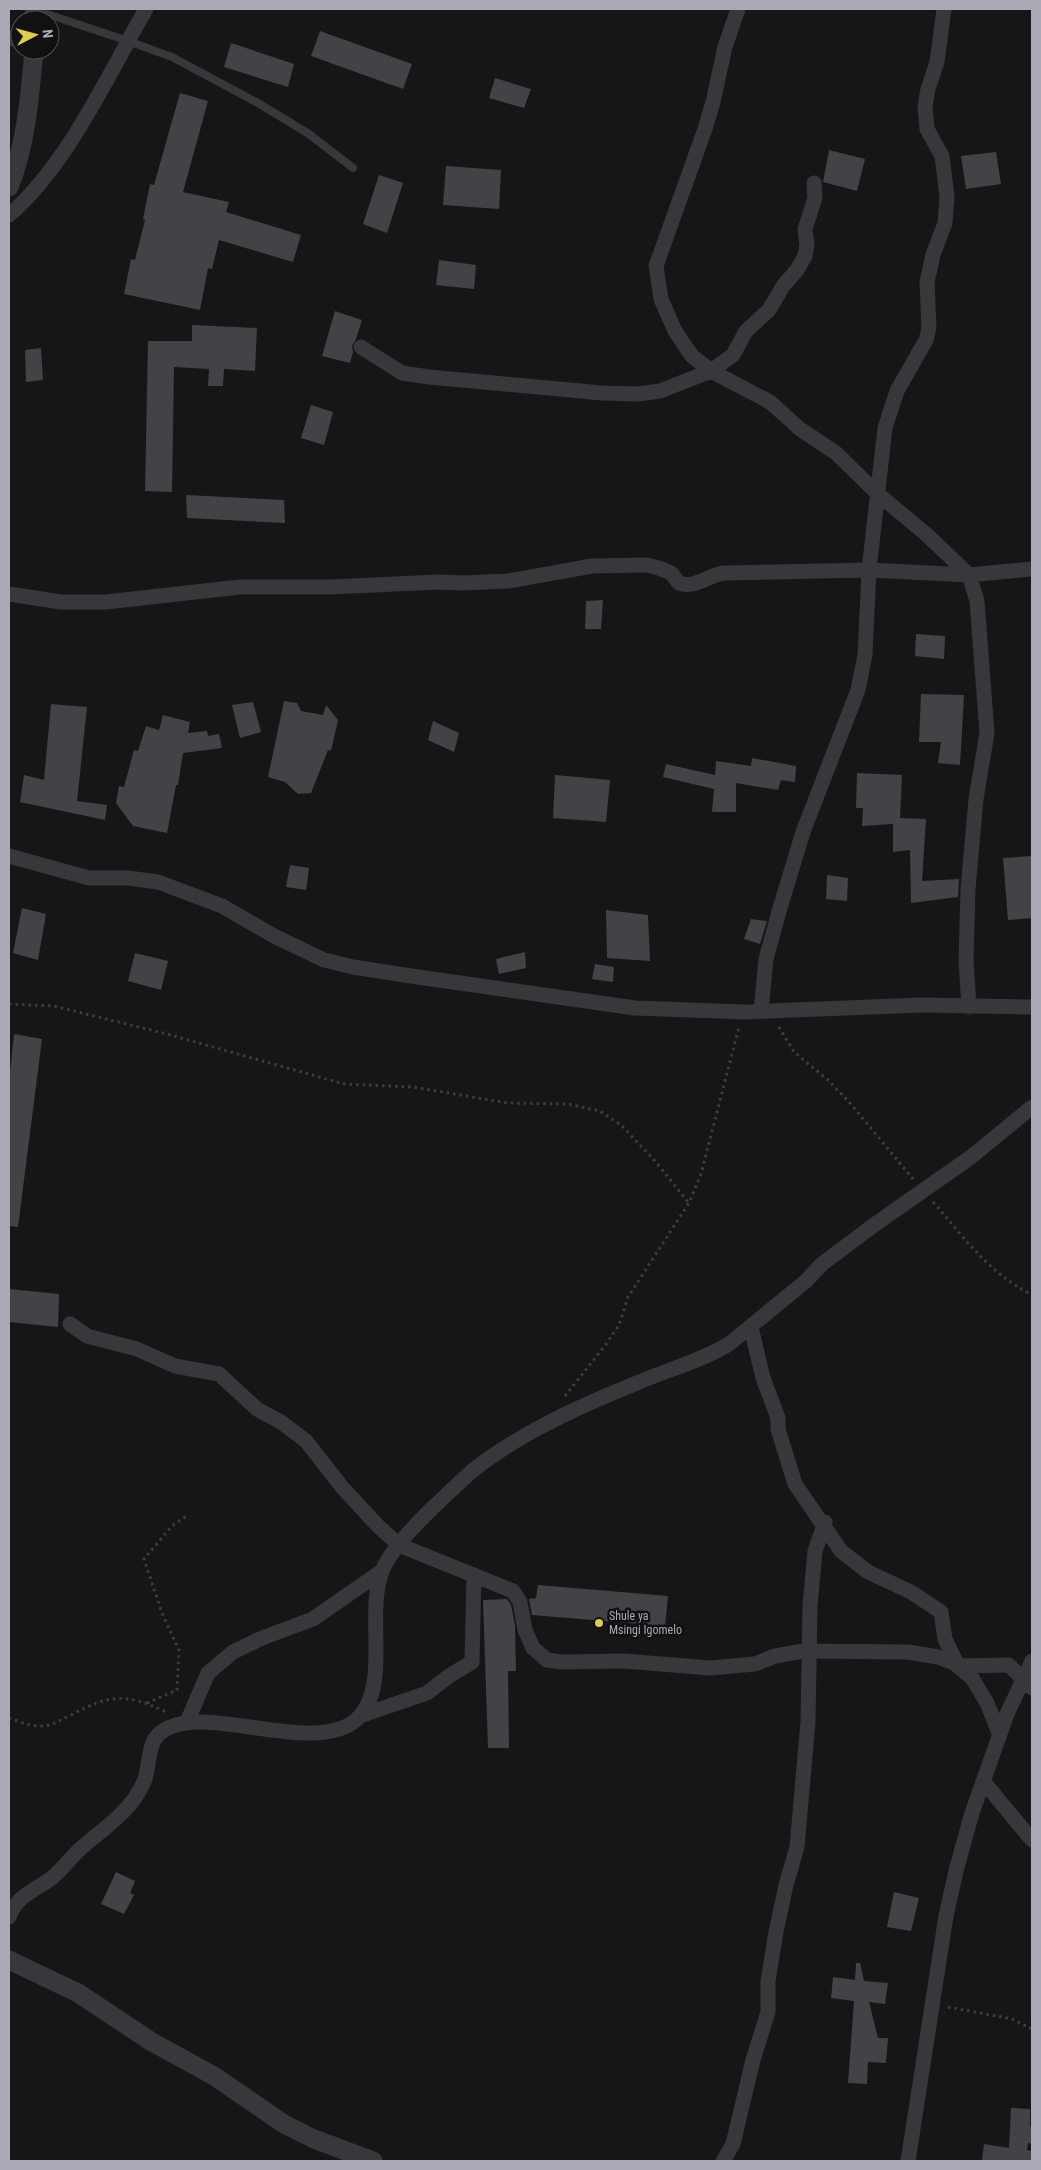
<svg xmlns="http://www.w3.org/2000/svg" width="1041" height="2170" font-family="'Roboto Condensed',sans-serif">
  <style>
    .building { fill: #434347 }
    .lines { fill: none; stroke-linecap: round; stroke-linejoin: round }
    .path { stroke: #3d3d43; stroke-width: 3; stroke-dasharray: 2.5 4; stroke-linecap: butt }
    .service { stroke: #37373c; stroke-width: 8 }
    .minor { stroke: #37373c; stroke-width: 15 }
    .tertiary { stroke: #37373c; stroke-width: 19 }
    .poi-dot { fill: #ddcd48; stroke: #111112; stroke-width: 2 }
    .labels { text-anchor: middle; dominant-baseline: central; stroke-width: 5; stroke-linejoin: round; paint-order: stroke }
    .poi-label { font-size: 12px; fill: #a9aab6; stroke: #111112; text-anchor: start }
  </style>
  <rect width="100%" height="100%" fill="#161617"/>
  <path class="building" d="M320,31L412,64L403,89L311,56Z
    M231,43L294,64L288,87L224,67Z
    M495,78L531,89L524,108L489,98Z
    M180,93L208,101L183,192L229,202L226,212L301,235L293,262L219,240L212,269L208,268L200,310L124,294L131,259L135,260L145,220L143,219L150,184L154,185Z
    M829,150L865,159L857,191L823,182Z
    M996,152L1001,184L966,189L961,156Z
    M446,166L501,170L499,209L443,205Z
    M379,175L403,183L387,233L363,224Z
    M439,260L476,265L474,289L436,285Z
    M335,311L362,320L356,339L352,346L353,352L350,363L322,356Z
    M192,325L257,328L255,371L224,369L223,386H208L209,369L174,367L172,492L145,491L148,341H192Z
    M41,348L43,380L26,382L25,350Z
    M311,405L333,412L324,445L301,438Z
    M186,495L284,500L285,523L187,518Z
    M603,600L601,629H585L586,601Z
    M916,634L945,636L944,659L915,656Z
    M921,694L964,695L960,765L938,763L941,742H919Z
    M284,701L297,703L301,711L323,715L326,705L338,720L331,751L328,750L311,793L298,794L285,782L268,777Z
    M253,702L261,732L240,738L232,705Z
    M51,704L87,707L77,801L107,805L105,820L20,802L24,775L44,780Z
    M163,715L190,722L188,733L207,731L208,736L219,734L222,748L183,753L178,785H176L167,833L133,826L116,803L119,786L124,787L134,750L138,751L146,726L159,730Z
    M433,721L459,733L454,752L428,740Z
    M752,758L796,766L795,782L781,780L778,790L736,783V812H712L714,789L663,777L666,764L715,775L716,761L751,766Z
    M857,773L902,775L900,818L926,819L922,881L959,879L958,897L911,903L910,850L893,852V824L862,826L863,808H856Z
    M555,775L610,780L606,822L553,818Z
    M1032,856V886H1031L1032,918L1008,920L1003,858Z
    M290,865L309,868L306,890L286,887Z
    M827,875L848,878L847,901L826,899Z
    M22,908L46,914L38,960L13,953Z
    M606,910L648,915L650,961L607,958Z
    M751,919L767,921L760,944L744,939Z
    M525,952L526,968L499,974L496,959Z
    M135,953L168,961L161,990L128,981Z
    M595,964L614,967L613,982L592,979Z
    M14,1034L42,1039L18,1227L9,1226V1082Z
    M9,1289L59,1294L58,1327L9,1322Z
    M538,1585L668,1596L665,1626L532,1615L529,1599L536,1598Z
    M507,1599L511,1605L515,1626L516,1671H508L509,1748H488L483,1600Z
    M116,1872L135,1881L130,1893L134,1895L124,1914L101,1904Z
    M894,1892L919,1898L911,1931L887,1927Z
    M856,1963H860L864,1981L888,1983L885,2004L869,2002L878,2038H888L886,2063L868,2062L867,2084L848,2083L854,2001L831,1998L833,1977L855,1980Z
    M1011,2108L1030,2109V2126L1032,2127V2144L1028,2143L1027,2150L1032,2151V2161H982L984,2144L1009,2148Z"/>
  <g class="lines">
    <path class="path" d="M9,1004L54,1006L167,1034L344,1084L413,1087L508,1103L568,1104L600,1111L621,1125L655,1161L689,1203
      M779,1027L794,1052L828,1080L850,1103L913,1179
      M933,1202C966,1239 986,1271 1032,1295
      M565,1396L607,1343L619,1325L628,1297L689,1203L701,1174L739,1027
      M147,1703L177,1690L179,1650L162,1613L144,1559L172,1526L188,1515
      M9,1718C18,1721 29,1726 39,1726C51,1727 60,1720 71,1715C110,1694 126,1693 166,1712
      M948,2007L1012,2019L1032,2029"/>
    <path class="service" d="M35,10L128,41L172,57L258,103L309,134L353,168"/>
    <path class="minor" d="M738,9L725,47L713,102L705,129L656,266L661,299L675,331L692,356L711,371L770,402L800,429L836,453L879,495L926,534L969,575L977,601L987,733L976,799L968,889L966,961L969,1007
      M9,38L20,40
      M9,215C67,166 108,75 146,9
      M361,347L402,373L429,377L602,393L638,394L660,391L711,371L733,355L746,331L769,310L783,286L797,270L805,256L807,245L805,229L815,198L814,183
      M9,594L61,602H106L240,587H331L438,582L462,583L508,581L592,566L647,565L659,568L671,573L679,583C694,589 709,575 724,573L869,570L969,575L1032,569
      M9,856L89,878H128L158,882L222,906L274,936L324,960L353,967L411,976L635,1008L744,1012L921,1005L1032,1007
      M761,1011L766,959L780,908L803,832L858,690L865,655L869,570L885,428L897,391L926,340L929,328L927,282L933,255L945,223L947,197L942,156L927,129L925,106L928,89L937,62L944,9
      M70,1324L87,1336L137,1349L175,1366L219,1374L257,1409L281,1422L306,1441L342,1487L378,1526L399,1545L513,1591L520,1602L525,1630L533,1648L547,1660L562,1662L624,1661L710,1668L755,1664L775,1656L803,1651L908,1652L938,1657L954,1663L972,1678L987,1703L999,1733
      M751,1327L763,1378L778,1418V1429L795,1484L841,1551L868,1572L911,1592L941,1612L945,1639L958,1666L1009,1665L1032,1688
      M360,1716L427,1693L449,1676L472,1662L474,1575
      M187,1722L208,1673L233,1652L262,1638L313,1619L382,1571
      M983,1781L1032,1840
      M9,1917C16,1897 33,1891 49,1880C61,1872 68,1860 79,1850C93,1837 111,1825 124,1811C134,1801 140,1792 145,1779C152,1755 145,1734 176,1725C224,1711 319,1754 357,1719C392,1686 364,1613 383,1569C395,1540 447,1494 472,1471C520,1433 580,1406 637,1383C667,1370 701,1361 729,1344L806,1281L822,1264L874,1225L971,1157L1032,1107
      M723,2161L733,2144L753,2060L768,2012V1981L776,1932L786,1885L797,1847L808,1722L810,1606L815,1551L825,1522
      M908,2161L946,1916L957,1867L972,1813L1007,1714L1032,1661"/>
    <path class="tertiary" d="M34,9L35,20
      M9,187C26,146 30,94 34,50
      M9,1960L78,1993L152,2042L214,2076L284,2124L314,2139L373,2161"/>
  </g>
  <circle class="poi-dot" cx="599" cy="1623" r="5"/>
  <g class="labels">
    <g class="poi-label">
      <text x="609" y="1616">Shule ya<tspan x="609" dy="14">Msingi Igomelo</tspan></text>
    </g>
  </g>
  <rect width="1041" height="2170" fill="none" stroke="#a9aab6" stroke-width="20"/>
  <g transform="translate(35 35) rotate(84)"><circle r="24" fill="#111112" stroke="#4e4e54"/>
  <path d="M0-4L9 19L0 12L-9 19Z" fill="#ddcd48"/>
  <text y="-8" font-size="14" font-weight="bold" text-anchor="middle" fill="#a9aab6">N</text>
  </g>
</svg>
